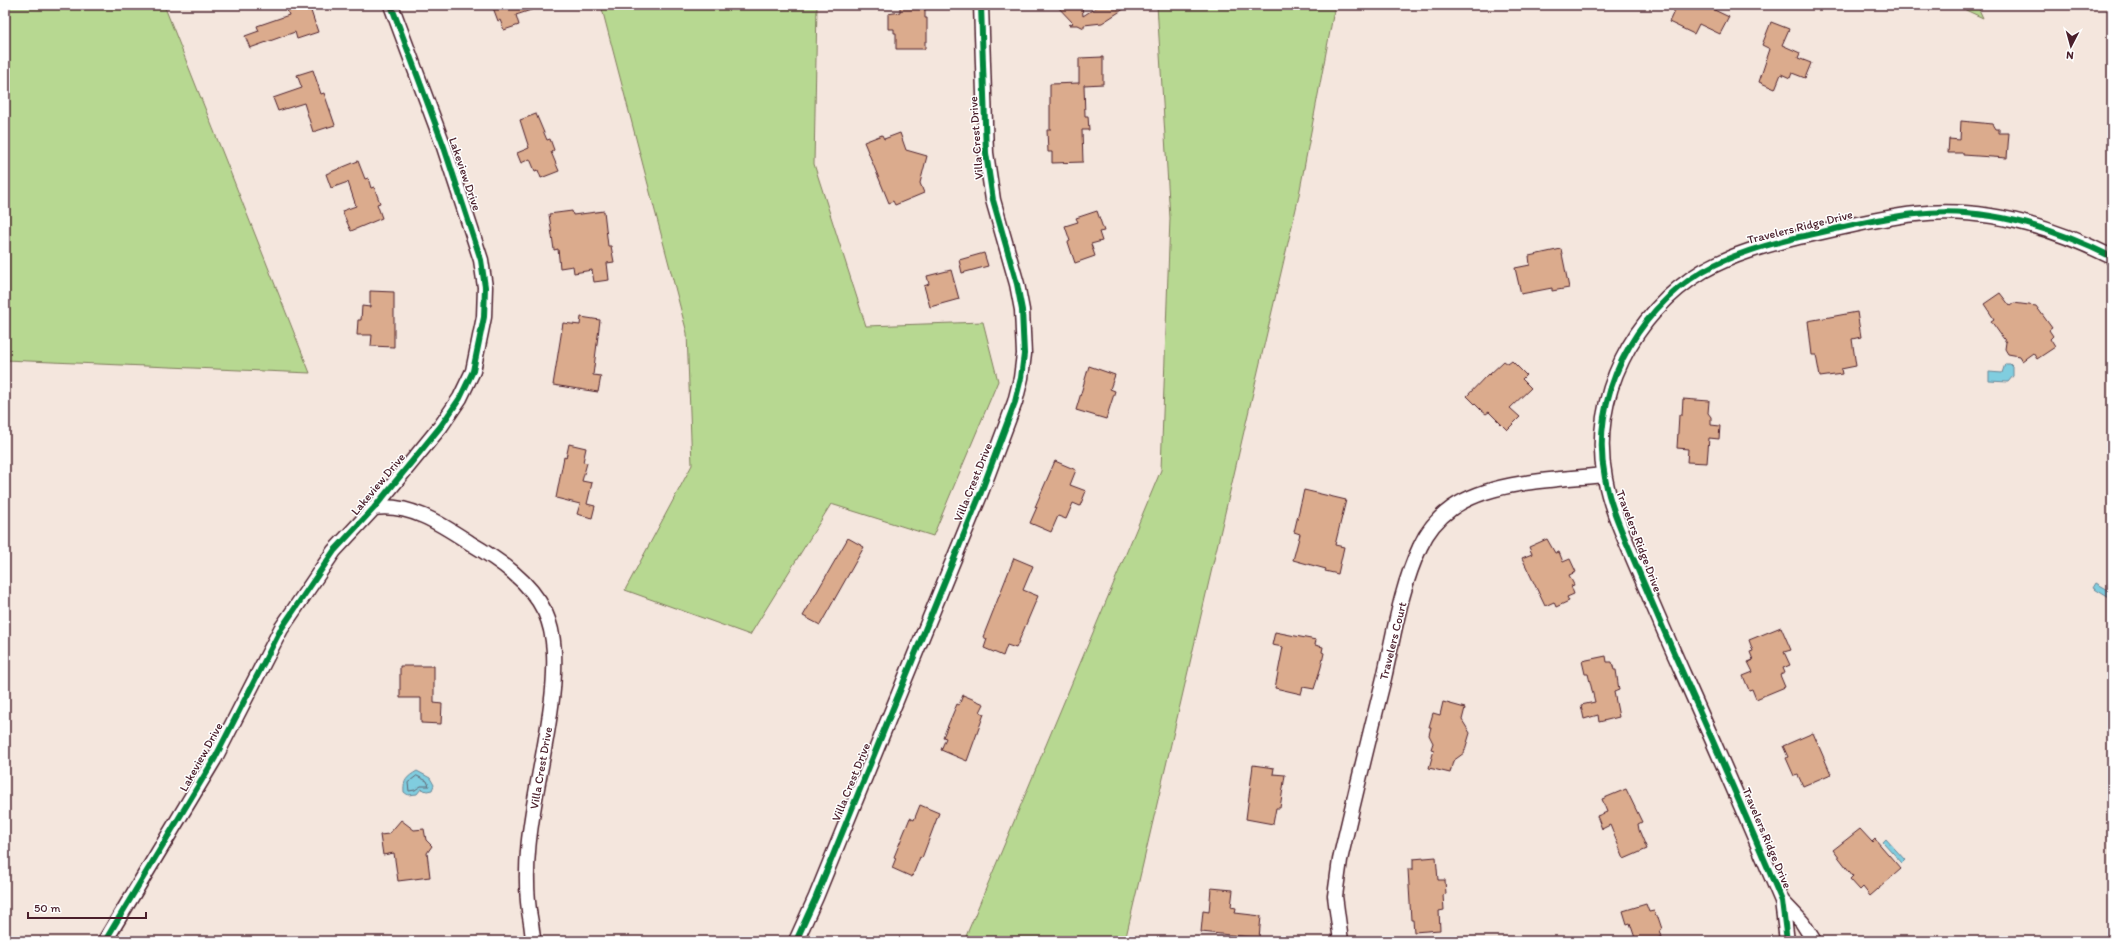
<svg xmlns="http://www.w3.org/2000/svg" width="2117" height="946" font-family="Itim,sans-serif">
  <style>
    .green { fill: #b7d891; stroke: #807c5e }
    .water { fill: #80cddf; stroke: #6a8797 }
    .lines { fill: none; stroke-linecap: round; stroke-linejoin: round }
    .shore { stroke: #606573; stroke-width: 1 }
    .building { fill: #dbab8d; stroke: #4a1f2b }
    .street-casing { stroke: #4a1f2b; stroke-width: 17 }
    .street { stroke: #fff; stroke-width: 14 }
    .cycleway-casing { stroke: #fff; stroke-width: 8 }
    .cycleway { stroke: #00873e; stroke-width: 6 }
    .labels { text-anchor: middle; dominant-baseline: central; stroke-width: 3; stroke-linejoin: round; paint-order: stroke }
    .street-label { font-size: 12px; fill: #4a1f2b; stroke: #fff }
  </style>
  <rect width="100%" height="100%" fill="#f4e6dd"/>
  <filter id="ink" filterUnits="userSpaceOnUse"><feTurbulence type="fractalNoise" baseFrequency=".025" numOctaves="2"/><feDisplacementMap in="SourceGraphic" scale="8" xChannelSelector="R" yChannelSelector="G"/><feConvolveMatrix kernelMatrix="1 2 1 2 8 2 1 2 1" color-interpolation-filters="sRGB"/></filter>
  <g filter="url(#ink)">
    <path class="green" d="M5,5H164L310,373L5,360Z
      M601,5H817L814,164L866,326L983,322L998,381L933,536L831,504L750,635L625,590L692,465L687,333Z
      M1157,5H1335L1298,200L1125,941H964L1161,470L1170,218Z
      M1955,5H1977L1983,18Z"/>
    <path class="water" d="M2005,364H2010L2013,367V376L2008,382L1989,381V372L2002,373Z
      M2096,583L2112,592L2111,599L2093,588Z
      M417,771L430,778L434,785L432,790L427,791L421,789L417,794L408,795L404,792C403,780 407,777 417,771Z
      M1886,839L1905,860L1902,863L1883,842Z"/>
    <g class="lines">
      <path class="shore" d="M417,776L427,781L429,786H421L415,790L409,791L408,783Z"/>
    </g>
    <path class="building" d="M285,5H309L318,32L297,39L295,32L250,48L245,36L259,31L257,26L289,15Z
      M492,5H540V7L516,15L519,25L504,30L500,20L498,21Z
      M900,5H925V18H927V41H925V49H896V33H894V29H888V14L900,12Z
      M1056,5H1082L1083,16L1100,5H1130L1102,23L1084,25V28L1078,25H1069L1073,23Z
      M1677,5H1704L1729,17L1720,34L1699,24L1694,34L1669,22Z
      M1771,22L1789,29L1782,45L1800,53L1798,58L1811,63L1805,78L1792,73L1790,78L1781,74L1775,89L1759,82L1770,49L1762,45Z
      M1103,57V84L1084,85L1085,116H1088L1089,130H1082L1083,162L1052,163V152H1048L1047,130H1050V84L1079,83V58Z
      M313,70L321,94L324,93L335,125L313,132L304,103L278,111L273,98L302,88L297,75Z
      M536,114L547,140L550,139L554,150L551,152L559,171L541,178L538,170L535,171L530,159L521,163L517,153L529,148L520,120Z
      M1961,121L1993,124L1996,129H1999V133H2009L2007,158L1963,155V153H1948L1949,139L1960,140Z
      M900,133L906,150L927,156L920,183L924,193L895,205L893,201L889,203L864,142L882,135L884,139Z
      M358,161L365,179L368,178L371,188L374,187L380,203L377,204L382,218L351,231L342,211L356,206L348,182L331,188L326,174Z
      M572,211L573,215L604,211L608,246H611L614,262L607,263L609,280L594,282L592,270L574,273L573,266L560,268L558,249L554,250L549,214Z
      M1097,211L1104,231L1099,232L1102,241L1091,244L1095,256L1075,263L1068,242L1070,241L1065,226L1078,222L1076,218Z
      M1561,249L1569,288L1552,291V288L1521,294L1515,268L1530,265L1529,256Z
      M984,253L988,266L962,273L959,260Z
      M951,270L959,299L930,307L924,286L929,284L927,276Z
      M370,291L394,292V347L371,346L372,335H357L358,320H361L362,306L370,307Z
      M2000,293L2010,306L2014,303L2036,306L2052,328L2049,330L2053,336L2050,339L2055,347L2037,359L2033,353L2022,361L2019,356L2008,354L2005,349L2006,342L1991,321L1994,319L1984,304Z
      M1857,312L1861,337L1852,339L1856,366L1841,369L1842,374L1820,377L1816,355H1812L1808,321Z
      M581,317L600,320L593,375L601,376L598,392L553,385L563,323L580,325Z
      M1504,361L1508,364L1512,361L1526,375L1522,379L1531,388L1510,408L1520,417L1507,430L1489,412L1486,414L1482,411L1467,396L1488,374L1489,375Z
      M1089,366L1115,375L1110,389L1115,391L1106,419L1076,410Z
      M1683,399L1709,401L1708,413L1711,417V425L1720,426L1719,439L1709,438L1707,463L1687,462L1688,449L1677,448L1679,415H1682Z
      M569,444L586,448L583,462L587,463L582,481L592,483L587,504L595,506L592,518L577,514L580,504L556,498L564,457L566,458Z
      M1055,461L1076,470L1070,485L1086,491L1080,506L1073,503L1066,519L1058,516L1051,532L1030,523L1037,507H1035Z
      M1304,490L1346,500L1335,545L1344,547L1338,574L1325,571L1326,569L1293,560L1300,534L1294,532Z
      M848,538L864,547L820,625L803,616Z
      M1547,539L1555,553L1559,552L1563,562L1570,559L1576,572L1569,575L1574,585L1571,586L1574,594L1567,597L1569,601L1556,607L1554,602L1545,606L1522,558L1532,554L1529,547Z
      M1014,558L1033,566L1023,590L1038,596L1016,648L1007,645L1003,656L984,648L987,639L983,637Z
      M1781,627L1791,650L1784,652L1790,665L1783,668L1785,673L1780,675L1785,687L1756,699L1752,689L1749,690L1743,676L1753,672L1748,662L1753,660L1750,652L1753,651L1749,640Z
      M1275,632L1316,640L1315,645L1323,647L1322,652L1324,653L1321,667L1314,689L1303,687L1301,694L1275,688L1283,647L1272,645Z
      M1606,656L1607,662H1612L1614,670H1616L1619,690L1614,692L1619,717L1599,722L1598,715L1584,719L1581,705L1595,702L1588,674H1585L1582,661Z
      M400,666H434V703L442,704L441,724L421,723V698H400Z
      M963,695L984,704L980,712L984,714L967,761L941,750L946,738L943,737L957,704L959,705Z
      M1443,702L1465,708L1462,720L1470,733L1464,753L1453,761L1450,773L1429,768L1434,750L1431,749L1433,743L1429,735L1431,727H1429L1433,713L1440,715Z
      M1813,733L1831,774L1803,786L1798,775L1794,776L1786,758L1788,757L1783,746Z
      M1253,765L1274,768L1273,774L1285,775L1280,808H1276L1273,824L1246,819Z
      M1626,789L1642,822L1638,824L1639,830L1647,849L1624,859L1610,825L1602,829L1597,816L1607,812L1602,799Z
      M920,805L939,813L922,858L920,857L912,877L892,868L896,858L894,857L910,818L914,820Z
      M401,820L414,830L424,829L426,840L432,846L427,853L430,877L398,881L394,853L383,855L380,835L389,834Z
      M1860,829L1872,842L1875,839L1901,869L1870,896L1863,887L1860,890L1850,879L1853,876L1833,850Z
      M1436,857L1438,880H1445L1446,894L1443,895L1444,910L1439,911L1440,930L1414,932L1413,920H1411L1408,869H1413V859Z
      M1211,888L1233,890L1231,907L1236,908L1235,913L1261,916L1259,938L1201,932L1203,911L1209,912Z
      M1646,904L1649,912L1654,911L1656,917H1658L1662,929L1660,930L1662,937L1658,938V941H1636L1630,923L1627,924L1623,911Z"/>
    <g class="lines">
      <defs>
        <path id="street" d="M374,508C410,503 441,524 470,543C499,560 530,581 545,612C556,636 555,664 553,689C546,767 516,845 531,923C532,929 532,935 534,941
          M1782,901L1802,922L1814,941
          M105,941L215,758L281,629L334,551L374,508L441,426L460,398L473,371L484,317L485,287L481,260L444,147L391,5
          M796,941L816,897L980,495L1015,402L1021,378L1024,354L1022,310L1017,284L993,200L986,153L981,5
          M1341,941L1335,896L1340,860C1354,799 1369,738 1384,678C1394,634 1401,587 1420,547C1427,531 1438,518 1452,508C1492,480 1557,480 1604,475
          M1787,941L1782,901C1750,826 1718,752 1685,678C1667,638 1650,598 1633,558C1622,532 1610,506 1605,478C1589,398 1634,312 1703,271C1733,254 1766,245 1799,237C1838,229 1876,218 1916,214C1984,206 2052,227 2112,257"/>
      </defs>
      <use href="#street" class="street-casing"/>
      <use href="#street" class="street"/>
      <defs>
        <path id="cycleway" d="M105,941L215,758L281,629L334,551L374,508L441,426L460,398L473,371L484,317L485,287L481,260L444,147L391,5
          M796,941L816,897L980,495L1015,402L1021,378L1024,354L1022,310L1017,284L993,200L986,153L981,5
          M1787,941L1782,901C1750,826 1718,752 1685,678C1667,638 1650,598 1633,558C1622,532 1610,506 1605,478C1589,398 1634,312 1703,271C1733,254 1766,245 1799,237C1838,229 1876,218 1916,214C1984,206 2052,227 2112,257"/>
      </defs>
      <use href="#cycleway" class="cycleway-casing"/>
      <use href="#cycleway" class="cycleway"/>
    </g>
  </g>
  <g class="labels">
    <g class="street-label">
      <text transform="translate(976 138) rotate(-94)">Villa Crest Drive</text>
      <text transform="translate(465 174) rotate(71)">Lakeview Drive</text>
      <text transform="translate(1800 227) rotate(-14)">Travelers Ridge Drive</text>
      <text transform="translate(973 482) rotate(-68)">Villa Crest Drive</text>
      <text transform="translate(378 484) rotate(-50)">Lakeview Drive</text>
      <text transform="translate(1639 541) rotate(69)">Travelers Ridge Drive</text>
      <text transform="translate(1393 641) rotate(-76)">Travelers Court</text>
      <text transform="translate(201 757) rotate(-61)">Lakeview Drive</text>
      <text transform="translate(541 768) rotate(-80)">Villa Crest Drive</text>
      <text transform="translate(851 782) rotate(-68)">Villa Crest Drive</text>
      <text transform="translate(1767 838) rotate(67)">Travelers Ridge Drive</text>
    </g>
  </g>
  <rect width="2117" height="946" fill="none" stroke="#fff" stroke-width="20"/>
  <rect x="10" y="10" width="2097" height="926" fill="none" stroke="#4a1f2b" stroke-width="1.5" filter="url(#ink)"/>
  <g transform="translate(2071 46) rotate(186)" stroke="#ffffff" stroke-width="3" paint-order="stroke">
  <path d="M0-3L7 15L0 10L-7 15Z" fill="#4a1f2b"/>
  <text y="-6" font-size="11" font-weight="bold" text-anchor="middle" fill="#4a1f2b">N</text>
  </g>
  <path d="M28 912v6h118v-6" fill="none" stroke="#4a1f2b" stroke-width="2"/>
  <text x="34" y="912" font-size="12" fill="#4a1f2b" stroke="#ffffff" stroke-width="3" paint-order="stroke">50 m</text>
</svg>
